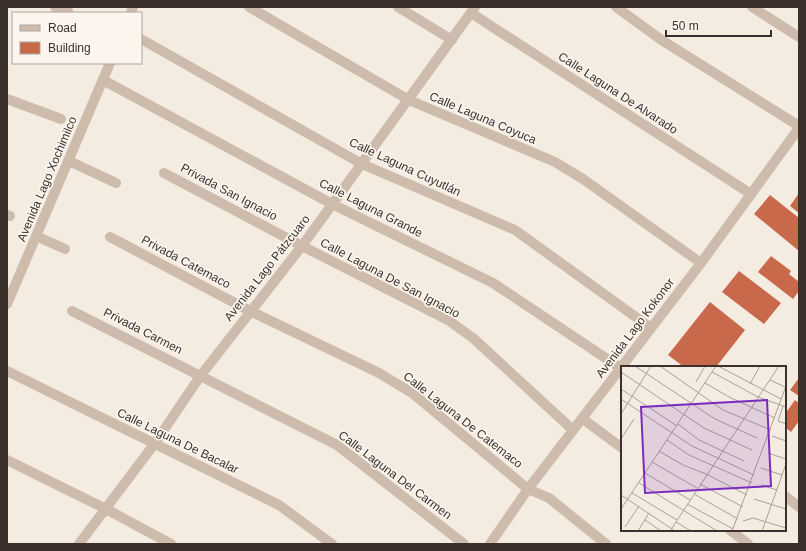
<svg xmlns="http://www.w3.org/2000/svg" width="806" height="551" font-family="Arial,sans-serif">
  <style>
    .building { fill: #c8694b }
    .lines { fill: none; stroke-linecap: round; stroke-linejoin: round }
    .minor { stroke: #cdbbac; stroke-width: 10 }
    .labels { text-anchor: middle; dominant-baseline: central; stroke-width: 3.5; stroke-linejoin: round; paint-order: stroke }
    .street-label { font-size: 12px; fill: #3b302b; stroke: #fbf5ee }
    .inset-road { fill: none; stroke: #aaa098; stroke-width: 1 }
    .view { fill: #7b2cbf; fill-opacity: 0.15; stroke: #7b2cbf; stroke-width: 2 }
    .inset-edge { fill: none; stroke: #3b302b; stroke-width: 2 }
  </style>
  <rect width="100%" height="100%" fill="#f4ebe1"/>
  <path class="building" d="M799,193V213L790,206Z
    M770,195L799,218V251L754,214Z
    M771,256L791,271L789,274L799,282V291L793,299L758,272Z
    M739,271L781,303L764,324L722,292Z
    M710,302L745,330L716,367H684L668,355Z
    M799,378V396L790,390Z
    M795,400L799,403V421L791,432L785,427V414Z"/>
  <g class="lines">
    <path class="minor" d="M55,7L68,11
      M249,7L409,100L555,162L583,179L701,263
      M398,7L452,40
      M616,7L663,41L799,126
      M752,7L799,37
      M131,13L133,7
      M471,13L751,194
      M141,39L362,164L515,230L651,328
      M103,80L332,204L493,283L622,369
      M7,99L61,119
      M69,161L116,183
      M164,173L302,246L448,320L473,338L573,430
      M7,215L10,216
      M36,236L65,249
      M110,237L250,311L379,373L412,393L528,489L549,498L606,544
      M7,304L110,63
      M72,311L337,445L464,544
      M7,371L279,505L332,544
      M583,419L622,448
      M7,460L106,509L171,544
      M785,496L799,507
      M730,530L748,544
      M79,544L155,443L201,375L302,246L475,7
      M490,544L528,489L701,263L799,128"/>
  </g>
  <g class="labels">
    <g class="street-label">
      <text transform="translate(618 93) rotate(33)">Calle Laguna De Alvarado</text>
      <text transform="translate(483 118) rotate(23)">Calle Laguna Coyuca</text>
      <text transform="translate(405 167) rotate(25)">Calle Laguna Cuyutlán</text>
      <text transform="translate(47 179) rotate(-67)">Avenida Lago Xochimilco</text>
      <text transform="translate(229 192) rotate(28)">Privada San Ignacio</text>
      <text transform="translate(371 208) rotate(27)">Calle Laguna Grande</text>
      <text transform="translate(186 262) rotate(28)">Privada Catemaco</text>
      <text transform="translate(267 268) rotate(-52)">Avenida Lago Pátzcuaro</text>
      <text transform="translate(390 278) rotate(28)">Calle Laguna De San Ignacio</text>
      <text transform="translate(635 328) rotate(-53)">Avenida Lago Kokonor</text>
      <text transform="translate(143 331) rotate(27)">Privada Carmen</text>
      <text transform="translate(463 420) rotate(38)">Calle Laguna De Catemaco</text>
      <text transform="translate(178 441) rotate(26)">Calle Laguna De Bacalar</text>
      <text transform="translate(395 475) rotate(37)">Calle Laguna Del Carmen</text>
    </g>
  </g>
  <g transform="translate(621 366)">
    <rect width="165" height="165" fill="#f4ebe1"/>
    <path class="inset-road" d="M14,0L94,53L136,72M39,0L102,44L150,64M97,0L160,33M0,6L83,62L131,84M91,6L137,31L165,41M149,14L164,21M75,16L84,0M84,17L110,32L154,52M129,18L139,0M0,23L56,60M0,33L71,80L133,109M162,40L157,55L165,58M0,48L30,0M57,58L78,74L123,95M151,70L165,75M0,73L13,53M46,74L68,89L131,117M38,85L62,99L85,108L126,129M147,87L165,93M31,96L76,122M140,102L161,109M24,107L69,134M18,117L96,165M79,118L122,141M140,119L156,124M11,127L56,154M73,128L117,153M0,129L54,165M133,133L165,143M66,138L112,163M0,143L95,0M24,154L40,165M122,155L132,152L165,162M55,156L70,165M4,161L18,140M17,165L28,147M49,165L158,0M111,165L165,20M141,165L165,98"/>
    <path class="view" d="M146,34L150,120L24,127L20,41Z"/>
    <rect width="165" height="165" class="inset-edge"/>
  </g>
  <rect width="806" height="551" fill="none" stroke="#3b302b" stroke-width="16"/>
  <rect x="12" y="12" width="130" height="52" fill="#fbf5ee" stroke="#aea6a0"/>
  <rect x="20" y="25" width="20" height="6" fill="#cdbbac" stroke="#aea6a0"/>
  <text x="48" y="32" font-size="12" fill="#3b302b">Road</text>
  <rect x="20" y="42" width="20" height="12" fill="#c8694b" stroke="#aea6a0"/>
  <text x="48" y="52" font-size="12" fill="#3b302b">Building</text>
  <path d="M666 30v6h105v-6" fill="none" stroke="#3b302b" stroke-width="2"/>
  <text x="672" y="30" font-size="12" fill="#3b302b" stroke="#fbf5ee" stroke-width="3" paint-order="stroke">50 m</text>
</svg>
